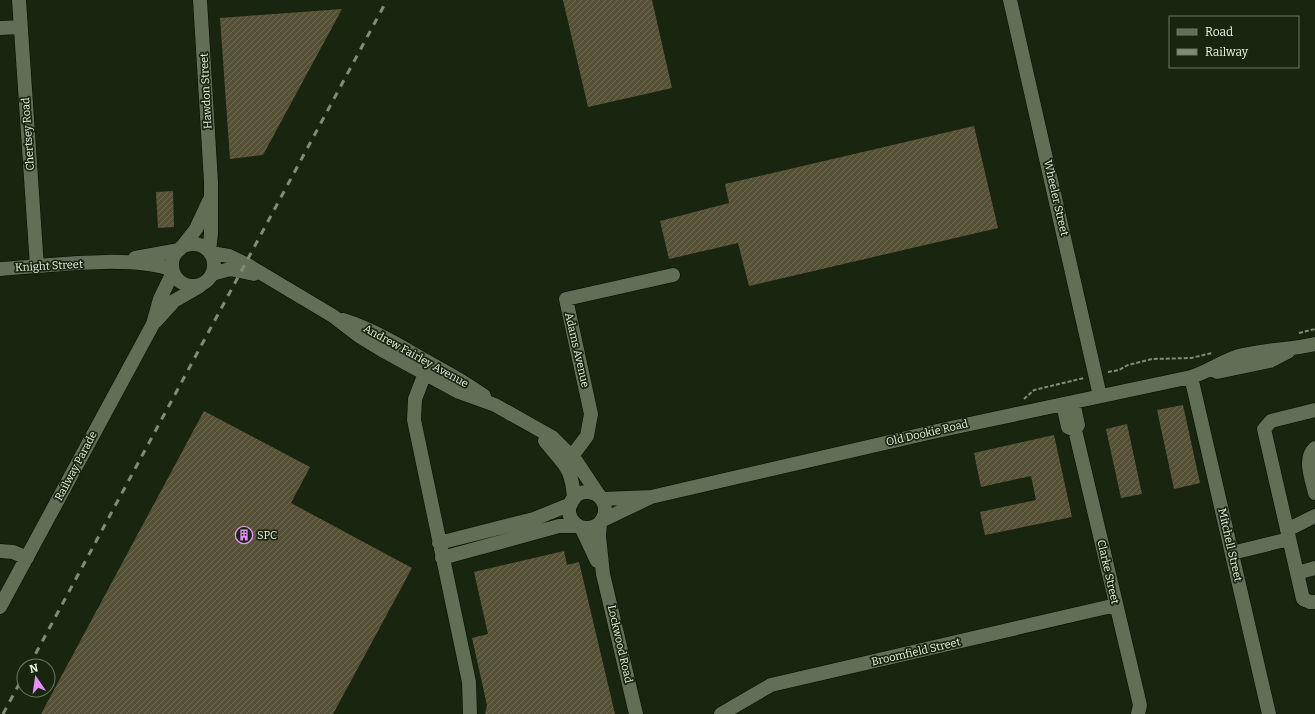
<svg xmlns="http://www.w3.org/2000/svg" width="1315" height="714" font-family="Bitter,serif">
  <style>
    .building { fill: url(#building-hatch) }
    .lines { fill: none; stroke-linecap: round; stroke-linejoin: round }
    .minor-casing { stroke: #040d00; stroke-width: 15 }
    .path { stroke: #818c7a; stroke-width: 2; stroke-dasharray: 4 2; stroke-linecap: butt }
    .minor { stroke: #606f56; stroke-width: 14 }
    .rail { stroke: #808b79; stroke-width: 3; stroke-dasharray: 7 7; stroke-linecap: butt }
    .labels { text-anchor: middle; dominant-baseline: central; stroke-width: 3.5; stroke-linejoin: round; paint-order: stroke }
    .street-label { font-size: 11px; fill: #ebf4e6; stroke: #18250f }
    .poi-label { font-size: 11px; fill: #ebf4e6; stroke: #18250f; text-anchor: start }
  </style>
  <defs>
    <pattern id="building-hatch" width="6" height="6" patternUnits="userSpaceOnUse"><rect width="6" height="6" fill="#565136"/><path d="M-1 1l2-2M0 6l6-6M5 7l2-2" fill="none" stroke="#6e6b53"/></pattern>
  </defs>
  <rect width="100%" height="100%" fill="#18250f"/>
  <path class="building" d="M563,0H652L672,88L588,107Z
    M342,9L263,155L230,159L220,18Z
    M974,126L998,228L749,286L738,243L669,259L660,221L729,203L725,184Z
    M173,191L174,227L158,228L156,192Z
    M1183,405L1200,483L1174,489L1157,410Z
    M204,411L310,467L291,503L412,568L333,714H41Z
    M1127,424L1142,494L1121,498L1106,429Z
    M1054,435L1072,517L985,535L980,512L1036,500L1031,476L981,487L974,453Z
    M564,551L567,565L579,562L615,714H485L487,705L472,638L488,634L474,572Z"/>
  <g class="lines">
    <defs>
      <path id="minor" d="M19,0L37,267
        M200,0L211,182V234L209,251
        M1010,0L1100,396
        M0,28L21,27
        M172 265a21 21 0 1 1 42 0a21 21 0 1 1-42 0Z
        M182,247L196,229L209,201
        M211,253L229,256L246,264L333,316L359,336L382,350L459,392L495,405L552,437L576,461L600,497
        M135,258L179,250
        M0,269C46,266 131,254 172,270
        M212,274L230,269L254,274
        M343,320C372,329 399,345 426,361C446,372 465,382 484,396
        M156,321L174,301L200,286
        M429,363L415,399L414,420L469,682L470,714
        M1217,372L1270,361L1289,351
        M1191,377L1269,714
        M1073,402L1078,425L1075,430L1140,705L1138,714
        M1063,404L1068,427L1075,430
        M1315,410L1271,421L1264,429L1303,599L1310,602H1315
        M545,441C564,465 572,466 574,499
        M1315,448C1303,459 1312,479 1315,493
        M570,454L575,452L587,436L591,414L566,299L673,275
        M569 510a18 18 0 1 1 36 0a18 18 0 1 1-36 0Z
        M602,499L651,497L937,431L1191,377C1208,372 1222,361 1239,356C1264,349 1290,350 1315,344
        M603,520L649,498
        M600,523L599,536L603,574L636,714
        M581,527L597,561
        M1287,530L1315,516
        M439,543L534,519L571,504
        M0,551L13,552L27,558
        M1232,553L1289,539
        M442,558L559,526H578
        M1297,573L1315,568
        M0,607L153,324L160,299L173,272
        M721,714L771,685L1116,605"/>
    </defs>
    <use href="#minor" class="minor-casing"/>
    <path class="path" d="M1299,333L1315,329
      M1108,372L1119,370L1128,365L1152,359L1191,358L1212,353
      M1024,399L1034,390L1084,378"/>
    <use href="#minor" class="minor"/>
    <path class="rail" d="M29,666L387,0
      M3,714L24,675"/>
  </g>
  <defs>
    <symbol id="building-ring" viewBox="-11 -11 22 22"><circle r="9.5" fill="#18250f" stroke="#e88eff" stroke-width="1.5"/><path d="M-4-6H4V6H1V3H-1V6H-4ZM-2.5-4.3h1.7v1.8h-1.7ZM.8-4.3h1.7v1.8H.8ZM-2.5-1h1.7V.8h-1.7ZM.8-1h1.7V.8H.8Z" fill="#e88eff"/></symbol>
  </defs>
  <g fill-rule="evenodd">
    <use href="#building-ring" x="234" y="525" width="20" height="20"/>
  </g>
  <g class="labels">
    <g class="street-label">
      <text transform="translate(206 91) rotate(-93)">Hawdon Street</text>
      <text transform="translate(28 134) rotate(-94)">Chertsey Road</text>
      <text transform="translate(1056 198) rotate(77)">Wheeler Street</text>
      <text transform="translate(49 266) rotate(-3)">Knight Street</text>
      <text transform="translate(577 350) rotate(77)">Adams Avenue</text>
      <text transform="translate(416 356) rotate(29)">Andrew Fairley Avenue</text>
      <text transform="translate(927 433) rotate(-13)">Old Dookie Road</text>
      <text transform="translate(76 466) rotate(-62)">Railway Parade</text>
      <text transform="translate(1230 545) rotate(77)">Mitchell Street</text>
      <text transform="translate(1108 572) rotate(77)">Clarke Street</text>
      <text transform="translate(620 644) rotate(77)">Lockwood Road</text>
      <text transform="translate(916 652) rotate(-13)">Broomfield Street</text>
    </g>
    <g class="poi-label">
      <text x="257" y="535">SPC</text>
    </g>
  </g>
  <rect x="1169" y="16" width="130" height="52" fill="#18250f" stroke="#6c7865"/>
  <rect x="1177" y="29" width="20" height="6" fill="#606f56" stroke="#6c7865"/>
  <text x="1205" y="36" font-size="12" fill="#ebf4e6">Road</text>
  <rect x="1177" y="49" width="20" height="6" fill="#808b79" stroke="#6c7865"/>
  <text x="1205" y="56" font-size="12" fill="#ebf4e6">Railway</text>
  <g transform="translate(36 678) rotate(347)"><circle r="19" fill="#18250f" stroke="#6c7865"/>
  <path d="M0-3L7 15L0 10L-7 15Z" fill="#e88eff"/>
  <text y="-6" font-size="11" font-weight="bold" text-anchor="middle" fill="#ebf4e6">N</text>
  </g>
</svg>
